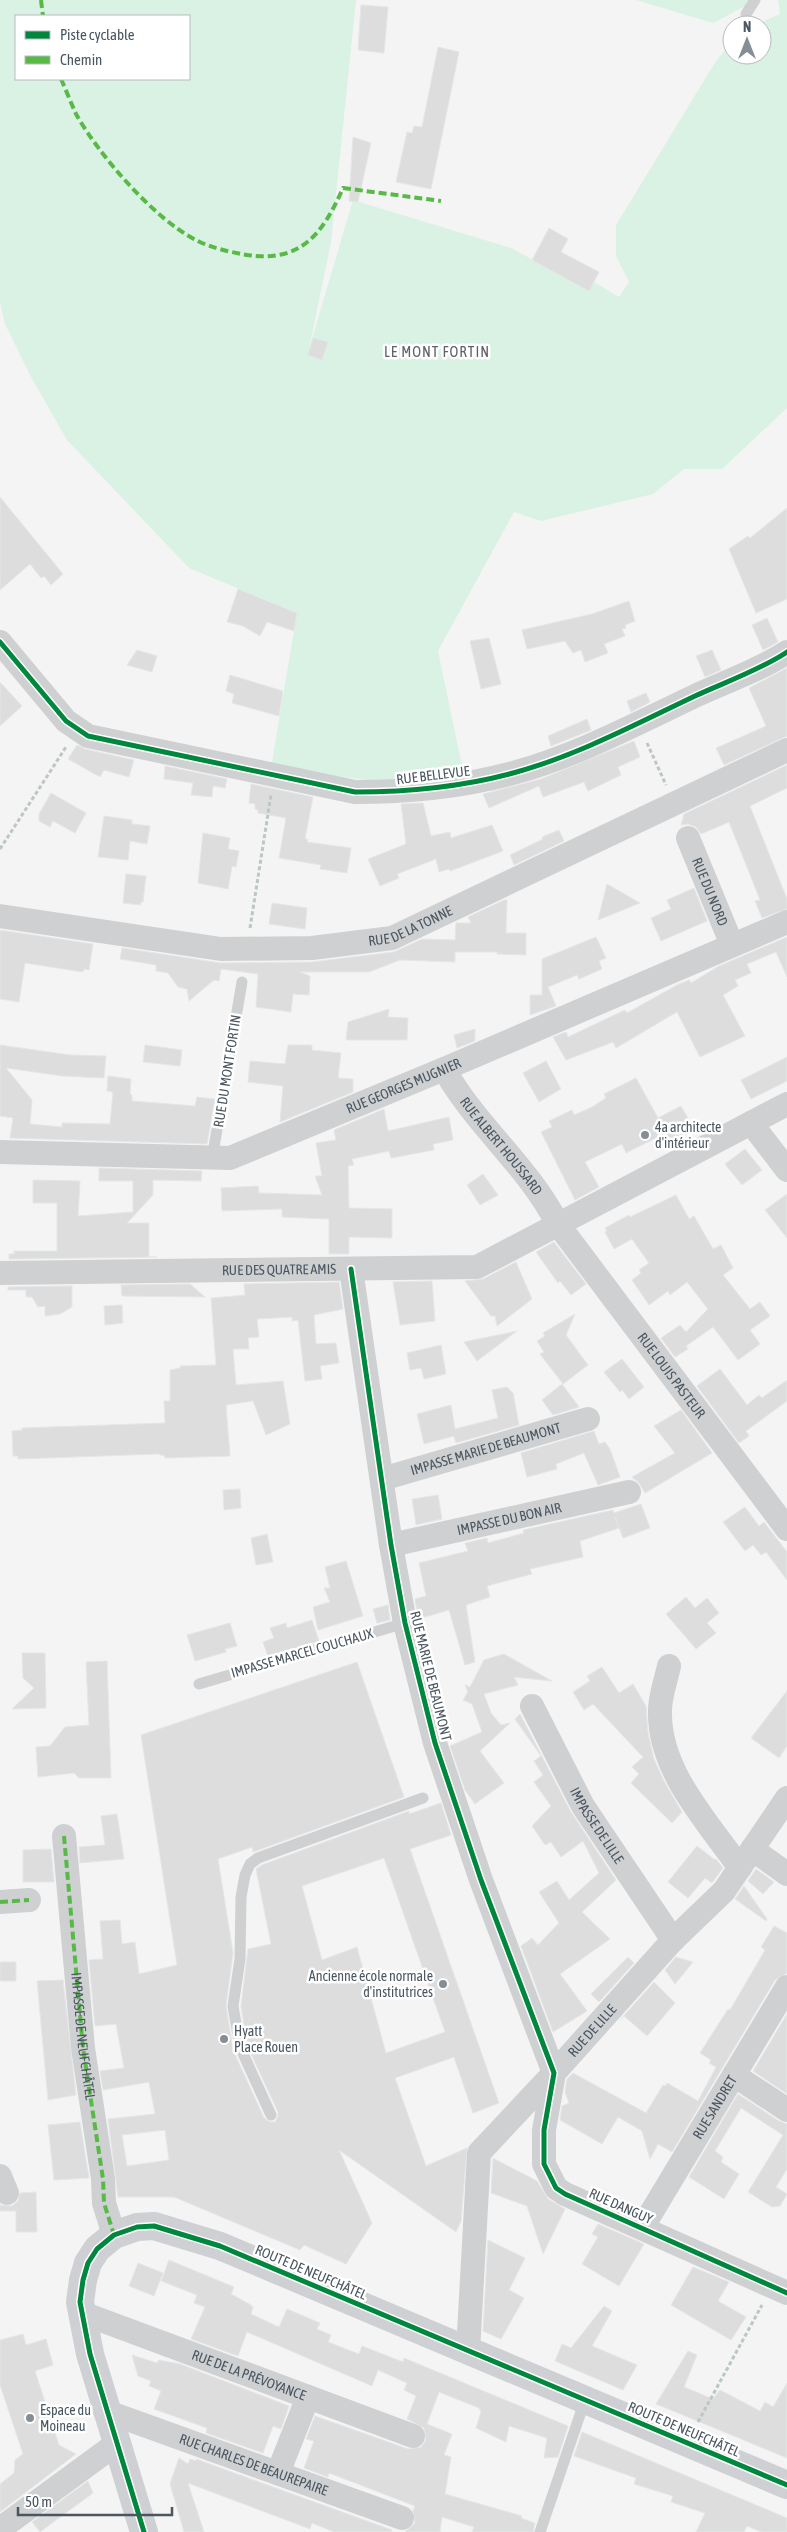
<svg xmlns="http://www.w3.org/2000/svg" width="787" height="2532" font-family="'Asap Condensed',sans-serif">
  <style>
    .green { fill: #d9f2e3; fill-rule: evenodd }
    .building { fill: #ddddde; stroke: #e5e6e7; fill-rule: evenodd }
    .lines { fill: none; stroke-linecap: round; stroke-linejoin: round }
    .path { stroke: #bcc7c4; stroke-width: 3; stroke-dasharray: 4 2.5; stroke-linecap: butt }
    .lane { stroke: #ced0d2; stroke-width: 11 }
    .street { stroke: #ced0d2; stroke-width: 24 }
    .secondary { stroke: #ced0d4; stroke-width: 28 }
    .quiet { stroke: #58b947; stroke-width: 4; stroke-dasharray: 8 4; stroke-linecap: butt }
    .cycleway-casing { stroke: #fff; stroke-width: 8 }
    .cycleway { stroke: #00873e; stroke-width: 5 }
    .poi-dot { fill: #868d94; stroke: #fff; stroke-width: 2 }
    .labels { text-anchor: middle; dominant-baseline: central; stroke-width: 5; stroke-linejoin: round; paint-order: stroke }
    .street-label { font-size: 14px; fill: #4a5661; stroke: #fff }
    .poi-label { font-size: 14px; fill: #4a5661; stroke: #fff; text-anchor: start }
    .neighbourhood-label { font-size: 15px; letter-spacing: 1px; fill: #5f6368; stroke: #fff }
  </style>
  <rect width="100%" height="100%" fill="#f4f4f4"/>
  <path class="green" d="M0,0H356L331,242L309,349L353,200L511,248L589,290L594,282L619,297L629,282L616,256V225L716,61L732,42V55H762V25H755L780,14L778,0H787V408L722,469H684L653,494L541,521L514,512L438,651L464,776L392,783L271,768L297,613L189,568L67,440L31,377L5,324L0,302ZM16,16H189V79H16Z
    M636,0H757L713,23Z"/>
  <path class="building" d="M361,5L388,7L384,53L358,50Z
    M438,47L459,52L431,189L396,182L407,132L412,133L414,126L422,127Z
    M353,137L371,143L358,202L349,201Z
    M549,228L568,239L561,252L599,272L589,291L532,260Z
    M313,338L328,342L322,360L308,355Z
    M0,497L63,574L51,585L44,576L41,578L30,564L0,590Z
    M787,508V599L756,613L729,549L748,536L750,538Z
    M238,589L297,613L294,631L267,622L260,636L243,626L227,622Z
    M629,601L635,621L625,625L626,628L622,629L625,636L604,644L608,653L585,662L581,650L573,653L565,641L527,649L522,630L592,614Z
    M767,618L778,642L763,650L752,625Z
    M489,638L501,684L481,689L470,641Z
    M137,650L157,656L152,672L127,665Z
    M712,650L721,670L705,677L696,656Z
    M787,668V736L724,765L716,748L766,726L749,688Z
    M230,675L283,691L279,716L232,703L234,694L226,691Z
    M0,682L22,706L0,726Z
    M646,693L650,702L631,712L627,701Z
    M587,719L591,730L551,746L548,736Z
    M634,741L640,757L618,767L621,775L588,791L584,782L543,797L539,786L489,808L483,794L541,779Z
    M77,745L85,749L134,760L129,777L104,770L100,777L68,759Z
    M787,765V788L750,806L787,899V909L762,918L755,901L760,900L729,822L701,834L696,827L688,824L681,825L684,814Z
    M165,766L227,779L225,788L213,786L212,797L191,795L193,783L164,779Z
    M251,784L313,797L305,839H308L307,842L351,848L347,873L320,869L321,865L279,858L286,818L258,813V810L255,809V804L249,803Z
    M51,793L86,813L75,833L53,821L50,827L39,821V814Z
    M423,803L431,836L450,832L451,838L492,825L503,851L450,871L449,869L439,872L436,859L397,874L399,878L380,886L368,859L406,844L401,804Z
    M104,816L132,820V824L150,826L147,844L130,841L128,860L98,857Z
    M559,830L564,841L514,865L510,855L543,839L542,837Z
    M203,833L230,838L228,849L239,851L236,867L232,866L228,889L198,883Z
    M126,874L146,876L143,902H141V905L123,903Z
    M607,884L640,903L598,920Z
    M694,888L707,921L661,941L651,918L671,909L667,900Z
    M504,900H507L506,933H526V955L497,954V952H455V962L400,960L369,972H300L310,976L309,995L293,994L291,1012L256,1007L258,974L221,969L219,981L214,980L189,1001L187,989L178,987L168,973L156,971V965L120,959L122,948L221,963L312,962L394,952L422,939L455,940L456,923H471L468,917Z
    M272,903L307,908L305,929L269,924Z
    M0,930L93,944L89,970L84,969L83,972L25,963L19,1002L0,999Z
    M596,937L606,958L599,961L602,969L579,979L577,975L548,987L556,1006L530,1015V995H542V959Z
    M787,937V977L776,952L747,964L751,973L735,980L738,986L723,995L745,1036L700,1057L677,1012L616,1048L613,1042L566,1060L553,1037L566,1032L568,1037L625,1010L627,1013L677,985L689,980L691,983L719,966Z
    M389,1009L388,1017L408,1018L407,1040H346L348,1022Z
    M475,1029V1041L457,1048L454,1035Z
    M0,1045L70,1055L106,1056L104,1078L62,1076L6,1068L32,1100L30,1124L62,1127V1123L110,1124L113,1092L107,1091L108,1076L131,1079L130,1094L132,1095V1101L195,1106L197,1097L215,1099L207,1144L10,1138L13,1118L0,1116Z
    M145,1045L182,1050L180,1066L143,1062Z
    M288,1045H312V1050L341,1053L338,1078L353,1079V1092L280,1122L283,1086L248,1082L250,1061L285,1064Z
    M787,1057V1081L751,1099L741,1080Z
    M546,1061L561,1089L539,1102L523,1073Z
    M636,1078L658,1118L681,1106L694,1129L670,1141L666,1133L626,1153L622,1144L585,1162L599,1187L575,1200L541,1132L552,1127L549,1121L572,1110L574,1115L592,1107L606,1098L604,1094Z
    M384,1109L388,1131L449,1117L453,1140L433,1144L434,1150L391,1158L389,1151L352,1159L354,1165L348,1166L349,1208L392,1209V1238L349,1237V1254H329V1219L282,1217V1209L222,1211L221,1188L258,1186L259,1193L322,1195L315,1176H322L316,1143L336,1140L334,1130Z
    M745,1149L762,1170L742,1185L725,1164Z
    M99,1168L202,1171L201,1181L153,1180V1195L127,1223H149V1257H157L9,1259V1254H14V1251H57V1203H33V1180L80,1181L78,1216L133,1212V1181H99Z
    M483,1174L498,1195L480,1205L467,1185Z
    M787,1194V1238L765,1210Z
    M676,1195L689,1219L694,1216L713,1249L721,1245L733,1268L723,1275L750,1309L760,1302L770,1316L750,1330L760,1344L738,1360L713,1327L686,1346L688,1349L675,1357L661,1338L680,1325L686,1332L708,1309L687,1282L670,1295L668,1291L649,1305L632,1280L641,1273L639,1270L649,1263L632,1239L614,1249L605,1232L607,1231L605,1228L629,1215L630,1217Z
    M554,1242L586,1284L571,1295L560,1281L558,1283L536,1252Z
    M516,1262L532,1299L497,1326L495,1316H491L465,1281L483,1279Z
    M432,1281L435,1321L400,1325L393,1282Z
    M339,1282L343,1309L314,1315L316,1344L336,1343L339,1363L320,1366L322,1379L305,1381L298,1320L292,1321V1317L257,1319L259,1337L248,1338L249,1349H233L236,1385L283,1381L290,1424L266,1435L253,1401L226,1405L230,1456L165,1458V1456L157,1454L18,1459V1456H13L12,1431L22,1430V1428L165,1423L164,1401H170V1370L180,1368V1366L216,1365L211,1298L245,1295L244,1284Z
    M190,1284L205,1297L122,1296L121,1285Z
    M72,1286V1307L60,1314L45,1316V1306L38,1307L32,1297H26V1290H8V1287Z
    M122,1305L123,1323L105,1325L104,1306Z
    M575,1314L566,1335L588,1365L563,1384L540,1354L544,1352L537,1341L545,1336L543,1333Z
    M517,1331L477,1361L464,1342Z
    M441,1345L446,1374L424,1379L421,1368L410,1370L407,1353Z
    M622,1359L644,1387L629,1399L622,1390L620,1392L604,1372Z
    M720,1369L747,1405L759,1395L762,1398L787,1380V1401L746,1431L749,1436L739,1443L697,1386Z
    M562,1384L579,1407L553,1415L542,1400Z
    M507,1387L513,1393L519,1425L456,1443L454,1436L424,1444L417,1414L451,1405L455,1429L498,1418L492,1390Z
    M681,1410L712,1453L645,1493L639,1483L632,1477L675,1453L654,1426Z
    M594,1431L599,1444L605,1442L610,1449L620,1477L598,1485L584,1453L556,1464L557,1469L527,1477L521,1453Z
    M240,1489L241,1508L224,1510L223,1490Z
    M438,1495L442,1519L416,1525L412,1499Z
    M641,1504L650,1528L623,1538L615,1517L619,1528L580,1541L583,1557L530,1569L532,1574L487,1586L490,1597L466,1605L475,1662L465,1665L449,1610L418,1619L415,1599L426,1596L419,1563L468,1551L465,1543L487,1538L488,1543L524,1533L523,1530L613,1510L614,1513Z
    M745,1507L759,1526L764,1522L787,1552V1580L766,1552L761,1555L753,1545L745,1551L723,1522Z
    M267,1534L273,1562L256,1565L251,1538Z
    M346,1561L363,1616L318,1630L313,1607L330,1602L324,1588H330L325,1567Z
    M686,1597L695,1608L707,1598L719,1613L707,1623L716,1633L696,1649L666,1614Z
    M388,1605L390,1620L377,1623L373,1609Z
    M312,1620L319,1641L268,1656L263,1642L274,1638L270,1628L286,1623L287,1628Z
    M230,1623L237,1646L225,1649L226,1652L195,1661L187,1635Z
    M22,1653H45L46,1708L12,1709L34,1688L23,1678Z
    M504,1654L552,1681L514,1677L518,1685L484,1694L491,1713L501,1725L510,1723L480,1751L504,1783L475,1804L465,1790L450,1746L482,1732L472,1704L463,1700L468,1692L465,1685L470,1687L484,1660Z
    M107,1661L111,1778H79L74,1773L38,1777L36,1747L50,1746L65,1727L89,1725L86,1662Z
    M357,1662L404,1797L253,1852L252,1847L218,1859L233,1953L226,2005L233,2050L264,2118L270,2122H275L278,2116V2112L247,2045L241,2006L248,1949L271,1944L256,1869L262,1865L409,1811V1814L441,1803L451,1835L410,1849L499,2103L473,2113L454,2057L395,2078L426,2166L467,2148L461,2221L456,2232L339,2150L372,2223L346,2264L304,2245L300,2250L174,2197H118L108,2119L155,2114L149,2082L103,2090L100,2071L124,2068L116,2024L95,2026L89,1960L103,1959L100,1921L120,1920L122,1944L135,1942L139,1974L177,1965L141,1735ZM384,1858L445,2032L386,2053L357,1947L322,1960L302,1886ZM165,2130L169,2160L127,2166L122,2135Z
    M602,1667L619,1693L633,1684L646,1706L648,1733L654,1759L664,1781L682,1812L672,1823L631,1783L639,1774L632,1767L643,1757L593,1704L584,1710L573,1692L590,1681L587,1676Z
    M787,1691V1746L779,1758L751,1738Z
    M520,1714L571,1812L616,1880L582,1912L610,1939L560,1974L587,2011L553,2032L521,1946L532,1938L538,1945L559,1923L539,1892L557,1881L569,1900L599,1873L583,1841L561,1857L551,1842L545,1845L532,1826L551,1806L534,1782L543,1775L534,1761L541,1756L515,1719Z
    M117,1814L124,1859L80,1863L79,1847L105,1845L101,1816Z
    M697,1846L715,1860L716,1859L723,1868L712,1883L705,1878L688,1898L668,1882Z
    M51,1849L54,1882H23V1850Z
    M756,1869L774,1882L763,1894L748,1881Z
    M744,1886L767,1919L766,1921L735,1899Z
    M774,1926L787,1933V1973L775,1980L672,2152L658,2144L650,2159L642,2131L618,2117L602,2144L560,2120L562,2106L569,2103L565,2092L567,2079L573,2073L646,2113L663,2085L666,2086L667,2083L698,2101L716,2067L709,2063L711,2060L700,2053L728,2009L730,2010L765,1950L761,1947Z
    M628,1957L634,1963L599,2002L591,1994Z
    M676,1957L693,1962L675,1984L665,1970Z
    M0,1962H16V1981H0Z
    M63,1980L76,2095L48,2100L37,1981Z
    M654,1982L675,2003L647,2036L624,2016L620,2020Z
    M787,2014V2094L753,2071Z
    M738,2094L779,2121L787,2124V2169L776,2187L787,2194L780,2206L772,2207L748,2192L783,2135L741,2108L715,2151L723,2157L721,2162L739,2174L724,2199L689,2177Z
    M80,2122L89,2178L54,2180L48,2125Z
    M493,2158L537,2181L548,2199L565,2209L543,2254L527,2206L491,2193Z
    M36,2192L37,2232H16V2211H0V2205L12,2206L18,2201L20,2193Z
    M598,2224L644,2244L619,2286L582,2264L598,2237L592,2234Z
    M488,2240L525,2258L509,2290L524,2298L501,2339L483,2331Z
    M169,2260L234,2287L231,2294L251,2305L253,2307L251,2314L279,2327L287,2309L320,2323L317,2329L331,2335L328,2342L359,2354L362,2346L403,2362L404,2358L568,2426L558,2457L544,2458L547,2438L509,2426L506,2442L476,2428L481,2412L479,2408L439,2392L427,2424L452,2434L444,2455L451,2457L445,2494L522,2516L521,2518L535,2523L533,2532H472L474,2527L442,2517L440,2532H405L415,2523L413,2511L415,2506L329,2473L328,2477L304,2468L314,2441L306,2439L315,2416L408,2449L421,2447L426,2440L424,2428L407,2419L416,2396L404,2390L407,2383L378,2370L372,2386L247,2332L238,2356L191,2339L205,2307L194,2303L197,2295L161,2281Z
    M138,2263L163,2273L154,2296L129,2286Z
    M693,2267L729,2282L718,2301L746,2317L731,2340L671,2305Z
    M604,2306L612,2311L592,2346L637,2365L623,2390L555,2361L562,2344L571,2348Z
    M23,2334L26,2345L46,2339L53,2365L35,2371L59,2445L76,2454L0,2512V2484L14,2473L15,2460L23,2454L0,2385V2340Z
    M688,2351L697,2355L684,2387L713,2399L720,2390L760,2411L765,2402L773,2407L787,2383V2458L656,2404Z
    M132,2355L157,2363L159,2360L180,2364L289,2406L281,2429L273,2426L263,2453L206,2433L207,2428L154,2409L161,2391L149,2386L151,2381L138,2376Z
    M582,2432L787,2518V2532H761L747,2526L744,2532H696L705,2513L671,2502L673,2496L634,2484L636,2478L574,2456Z
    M179,2458L188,2464L190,2459L196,2461V2459L392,2530L391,2532H334L312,2523L310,2529L188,2483L204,2532H184L170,2484Z
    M88,2481L93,2493L40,2532L32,2522Z"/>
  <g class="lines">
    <path class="path" d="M647,743L666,785
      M0,849L66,747
      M250,928L271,795
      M698,2422L762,2305"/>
    <path class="lane" d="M746,14L755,0
      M212,1159L242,982
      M199,1684L405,1623
      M271,2115L240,2047L233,2006L240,1959L241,1897L245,1875L250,1864L258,1858L423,1798
      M540,2532L585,2400"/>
    <g class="street">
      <path d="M0,642L66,721L88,736L355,792C408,792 461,787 513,773C576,756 636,724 695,696C723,683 762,669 787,652"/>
      <path id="s1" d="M688,838L732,945"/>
      <path id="s2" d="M0,916L221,949L312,948L392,938L787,750"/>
      <path id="s3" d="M444,1069C476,1126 528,1166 557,1223L787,1529"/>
      <path d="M751,1123L787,1170"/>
      <path id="s4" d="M0,1152L230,1158L444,1069L787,922"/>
      <path d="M351,1269L391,1545L405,1623L435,1743L481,1880L554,2073L544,2130V2164L556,2188L565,2194L787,2293"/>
      <path id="s5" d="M0,1273L477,1267L787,1104"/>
      <path id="s6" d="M382,1479L588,1419"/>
      <path id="s7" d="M391,1545L629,1492"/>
      <path d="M669,1666C666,1680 660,1696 660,1710C658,1770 707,1821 740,1868"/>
      <path id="s8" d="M532,1706L583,1806L673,1940"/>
      <path d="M64,1836L83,2048L103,2179L104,2203L114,2235"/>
      <path d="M752,1849L787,1874"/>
      <path d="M0,1902L29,1900"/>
      <path d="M734,2075L787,2110"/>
      <path d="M0,2176L7,2193"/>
      <path id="s9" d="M642,2228L787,1987"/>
      <path id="s10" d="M82,2313L413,2436"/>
      <path id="s11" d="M468,2351L479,2153L554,2073L673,1940L724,1891L787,1798"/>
      <path id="s12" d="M105,2411L402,2518"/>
      <path d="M278,2473L308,2397"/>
      <path d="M0,2529L116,2444"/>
    </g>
    <path class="secondary" d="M144,2532L90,2354L80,2302L83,2280L88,2263L97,2249L114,2235L137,2227L154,2226L220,2246L787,2485"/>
    <g class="quiet">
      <path d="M41,0L43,16"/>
      <path d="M61,79C66,90 71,103 76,114C99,155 154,219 196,240C211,248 230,252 247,255C302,263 323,233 343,188L441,201"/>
      <path id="s13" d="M64,1836L83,2048L103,2179L104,2203L114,2235"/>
      <path d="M0,1902L29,1900"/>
    </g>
    <defs>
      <path id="cycleway" d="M0,642L66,721L88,736L355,792C408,792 461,787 513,773C576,756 636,724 695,696C723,683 762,669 787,652
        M351,1269L391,1545L405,1623L435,1743L481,1880L554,2073L544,2130V2164L556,2188L565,2194L787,2293
        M144,2532L90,2354L80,2302L83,2280L88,2263L97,2249L114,2235L137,2227L154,2226L220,2246L787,2485"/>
    </defs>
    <use href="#cycleway" class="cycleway-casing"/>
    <use href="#cycleway" class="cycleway"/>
  </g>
  <g class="poi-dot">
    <circle cx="645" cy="1135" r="5"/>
    <circle cx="443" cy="1984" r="5"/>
    <circle cx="224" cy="2039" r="5"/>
    <circle cx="30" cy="2418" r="5"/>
  </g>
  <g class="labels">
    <g class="street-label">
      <text transform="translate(433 775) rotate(-7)">RUE BELLEVUE</text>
      <text stroke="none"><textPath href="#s1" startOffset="58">RUE DU NORD</textPath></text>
      <text stroke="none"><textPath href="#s2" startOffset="416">RUE DE LA TONNE</textPath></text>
      <text transform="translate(227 1071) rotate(-81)">RUE DU MONT FORTIN</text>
      <text stroke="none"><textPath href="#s4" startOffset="418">RUE GEORGES MUGNIER</textPath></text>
      <text stroke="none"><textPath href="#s3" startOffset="96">RUE ALBERT HOUSSARD</textPath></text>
      <text stroke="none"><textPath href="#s5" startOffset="279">RUE DES QUATRE AMIS</textPath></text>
      <text stroke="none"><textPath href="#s3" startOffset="382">RUE LOUIS PASTEUR</textPath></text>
      <text stroke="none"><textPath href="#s6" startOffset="108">IMPASSE MARIE DE BEAUMONT</textPath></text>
      <text stroke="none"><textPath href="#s7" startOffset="121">IMPASSE DU BON AIR</textPath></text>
      <text transform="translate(302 1653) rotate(-16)">IMPASSE MARCEL COUCHAUX</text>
      <text transform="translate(431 1676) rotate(76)">RUE MARIE DE BEAUMONT</text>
      <text stroke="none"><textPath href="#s8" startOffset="136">IMPASSE DE LILLE</textPath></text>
      <text stroke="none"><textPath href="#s11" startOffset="365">RUE DE LILLE</textPath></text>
      <text stroke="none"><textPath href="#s13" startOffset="201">IMPASSE DE NEUFCHÂTEL</textPath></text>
      <text stroke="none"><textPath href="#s9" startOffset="141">RUE SANDRET</textPath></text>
      <text transform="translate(621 2206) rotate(24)">RUE DANGUY</text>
      <text transform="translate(311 2272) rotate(23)">ROUTE DE NEUFCHÂTEL</text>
      <text stroke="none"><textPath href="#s10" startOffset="178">RUE DE LA PRÉVOYANCE</textPath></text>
      <text transform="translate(684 2429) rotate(23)">ROUTE DE NEUFCHÂTEL</text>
      <text stroke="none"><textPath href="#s12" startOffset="158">RUE CHARLES DE BEAUREPAIRE</textPath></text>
    </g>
    <g class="poi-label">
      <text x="655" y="1127">4a architecte<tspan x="655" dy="16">d'intérieur</tspan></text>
      <text x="433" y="1976" text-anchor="end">Ancienne école normale<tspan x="433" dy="16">d'institutrices</tspan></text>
      <text x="234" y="2031">Hyatt<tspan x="234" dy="16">Place Rouen</tspan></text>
      <text x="40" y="2410">Espace du<tspan x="40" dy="16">Moineau</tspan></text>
    </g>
    <g class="neighbourhood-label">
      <text x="437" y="351">LE MONT FORTIN</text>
    </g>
  </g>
  <rect x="15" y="15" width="175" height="65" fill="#ffffff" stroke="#b7bbc0"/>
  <rect x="25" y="31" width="25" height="8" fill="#00873e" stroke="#b7bbc0"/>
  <text x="60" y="40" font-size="15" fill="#4a5661">Piste cyclable</text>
  <rect x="25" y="56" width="25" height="8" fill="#58b947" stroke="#b7bbc0"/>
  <text x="60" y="65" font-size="15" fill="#4a5661">Chemin</text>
  <g transform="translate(747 40)"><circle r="24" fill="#ffffff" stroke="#b7bbc0"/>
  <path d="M0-4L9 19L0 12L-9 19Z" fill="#868d94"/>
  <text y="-8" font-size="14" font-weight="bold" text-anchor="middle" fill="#4a5661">N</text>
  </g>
  <path d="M18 2507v8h154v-8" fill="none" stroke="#4a5661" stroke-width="2.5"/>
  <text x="25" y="2507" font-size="15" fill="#4a5661" stroke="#ffffff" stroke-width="4" paint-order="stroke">50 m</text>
</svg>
